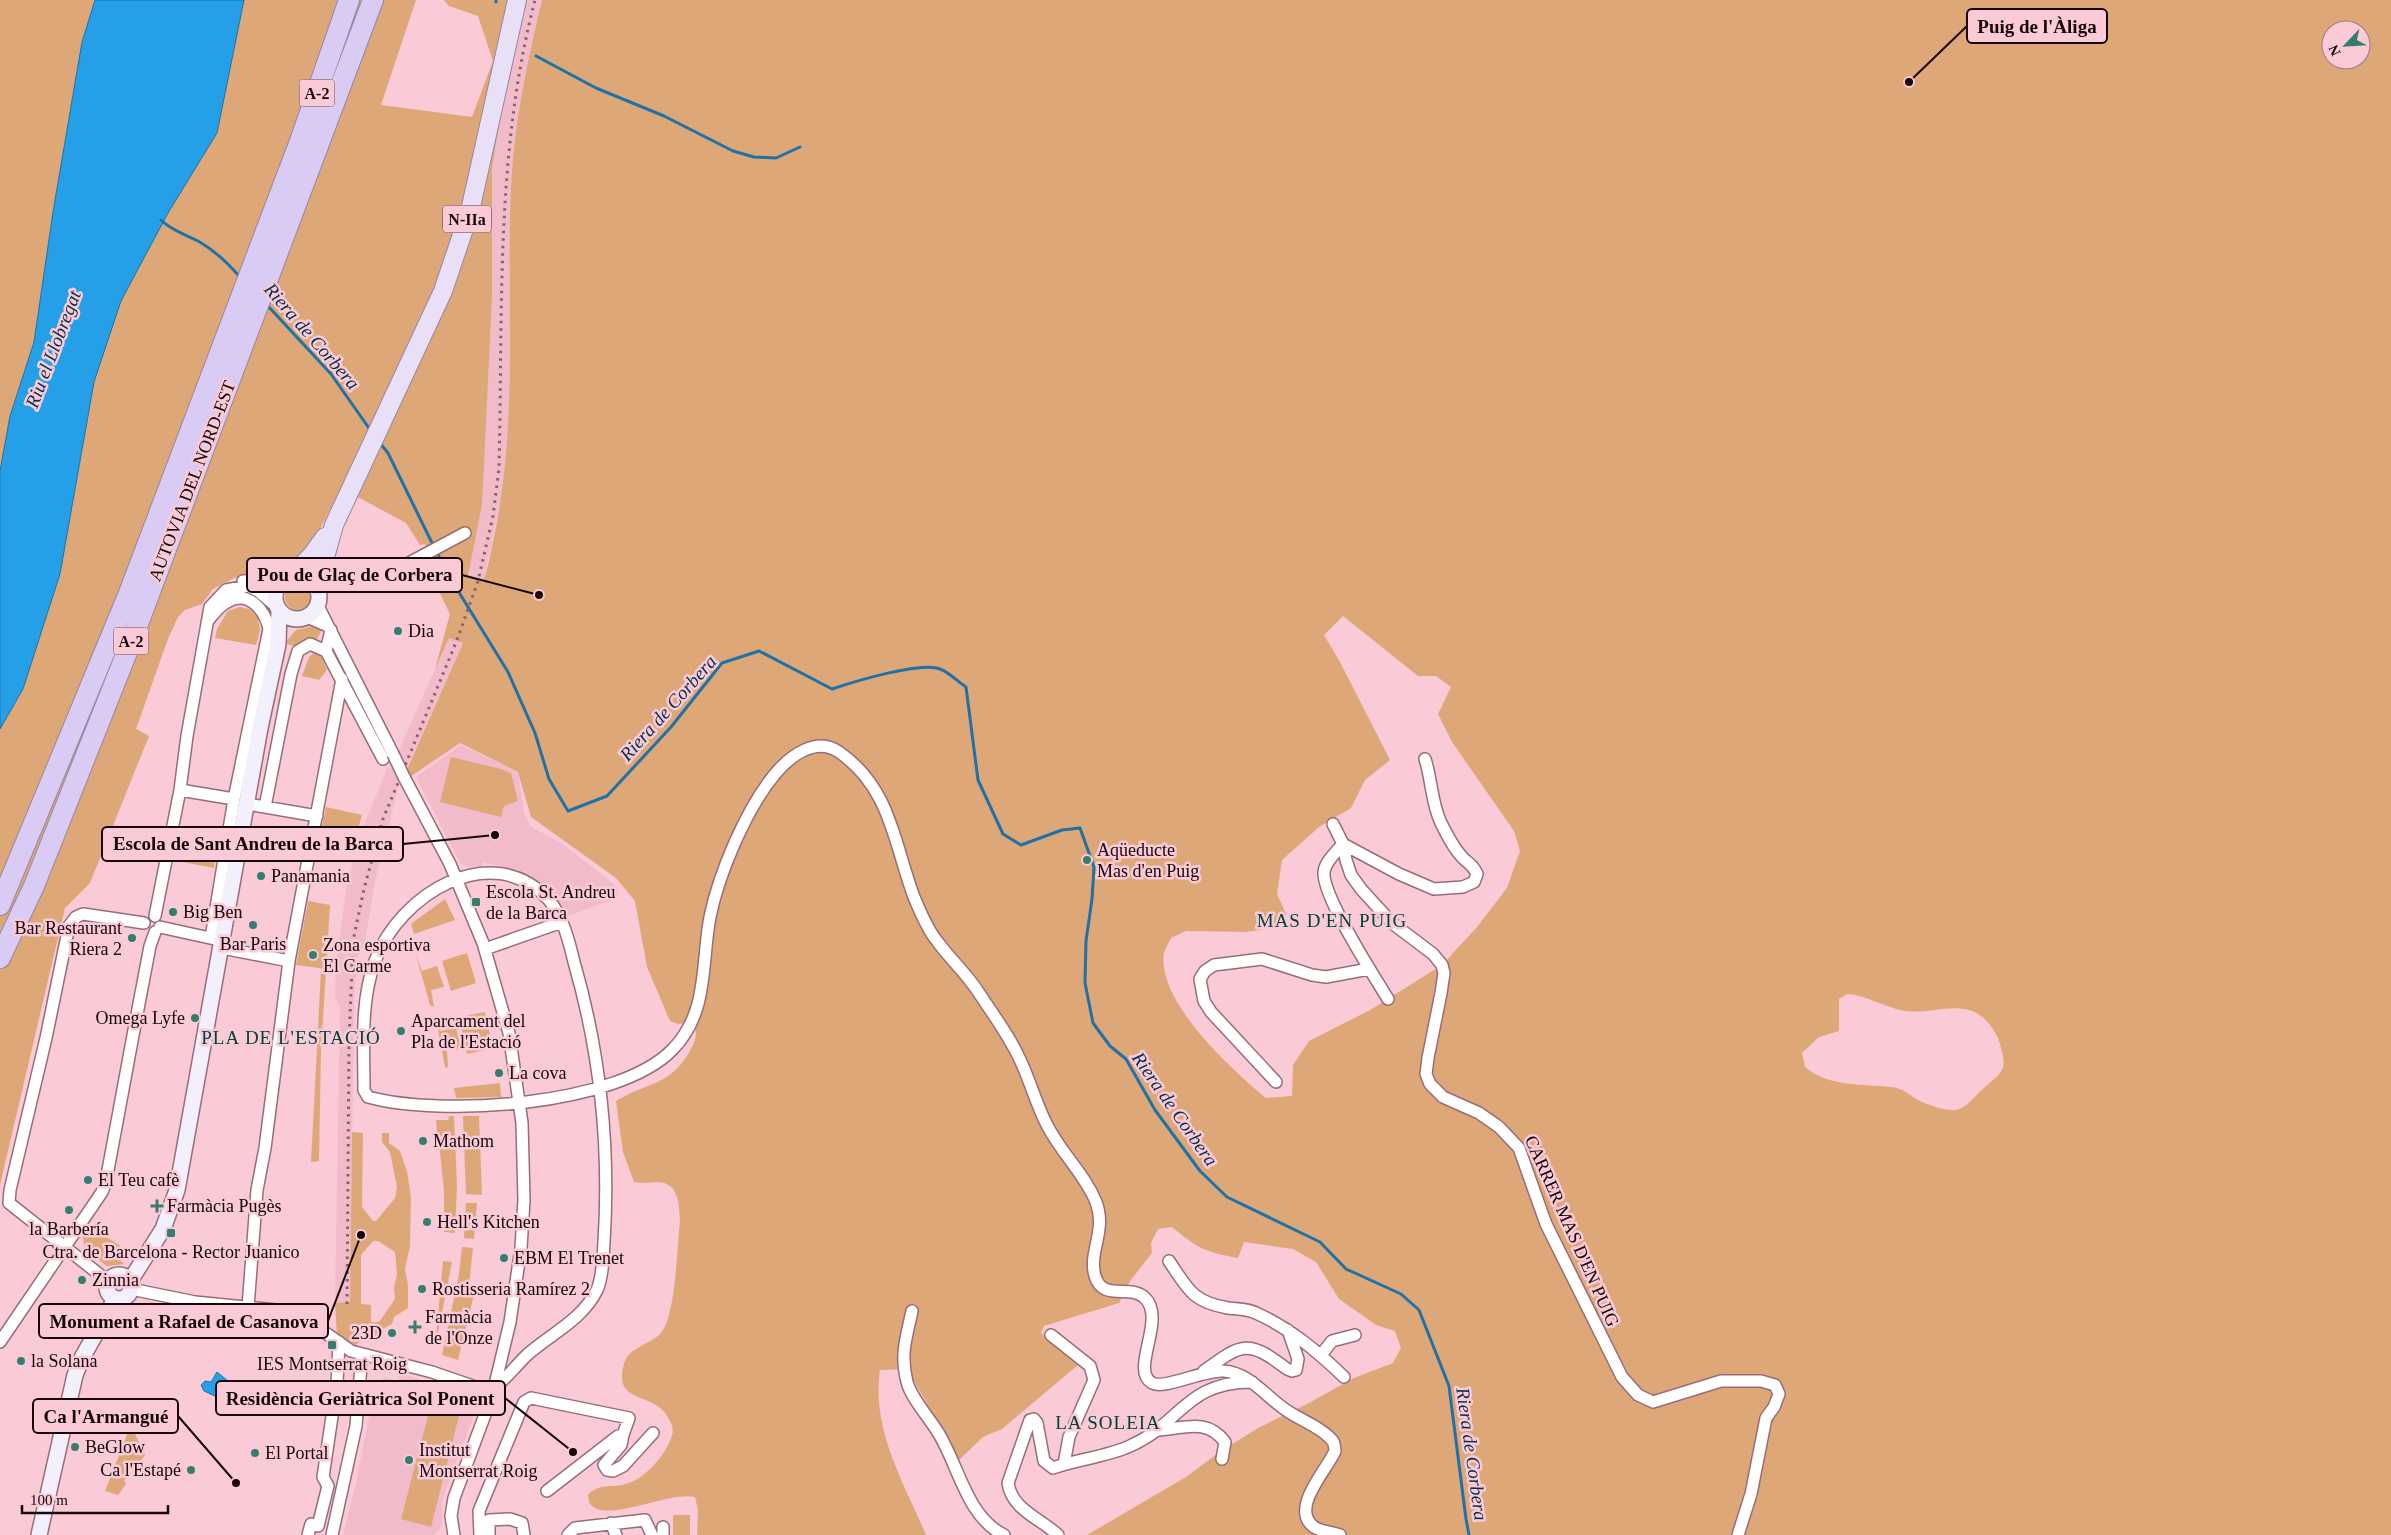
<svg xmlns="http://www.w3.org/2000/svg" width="2391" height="1535" font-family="'Times New Roman',serif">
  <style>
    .built { fill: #f2bbc9 }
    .green { fill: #dea778; fill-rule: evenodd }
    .water { fill: #259fe7; stroke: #2071a5 }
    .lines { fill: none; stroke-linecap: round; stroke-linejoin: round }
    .stream { stroke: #2071a5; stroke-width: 3 }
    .minor-casing { stroke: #976d78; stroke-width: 14 }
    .secondary-casing { stroke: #976d78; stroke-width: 18 }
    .primary-casing { stroke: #9586a2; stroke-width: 20 }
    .motorway-casing { stroke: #9586a2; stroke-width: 22 }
    .minor { stroke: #fff; stroke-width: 11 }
    .secondary { stroke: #f4effc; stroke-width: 15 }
    .primary { stroke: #e9e0f8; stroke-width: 18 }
    .motorway { stroke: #dacbf4; stroke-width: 20 }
    .rail { stroke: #82646c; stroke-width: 3; stroke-dasharray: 2.5 5; stroke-linecap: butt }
    .minor-bridge-casing { stroke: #976d78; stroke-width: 14; stroke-linecap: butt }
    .minor-bridge { stroke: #fff; stroke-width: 11 }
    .poi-dot { fill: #377c71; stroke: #facad6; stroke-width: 2 }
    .labels { text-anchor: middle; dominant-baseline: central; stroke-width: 5; stroke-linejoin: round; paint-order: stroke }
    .shield { fill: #facad6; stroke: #5a4248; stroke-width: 1 }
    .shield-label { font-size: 16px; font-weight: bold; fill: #15070b }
    .street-label { font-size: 18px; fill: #15070b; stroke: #facad6 }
    .poi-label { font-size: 18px; fill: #15070b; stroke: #facad6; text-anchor: start }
    .water-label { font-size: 19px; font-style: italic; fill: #00314d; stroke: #facad6 }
    .neighbourhood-label { font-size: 19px; letter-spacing: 1px; fill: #02423a; stroke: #facad6 }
    .leader { fill: none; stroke: #15070b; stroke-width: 2 }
    .callout-dot { fill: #15070b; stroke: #facad6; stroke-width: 2 }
    .callout { fill: #facad6; stroke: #15070b; stroke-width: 2 }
    .callout-label { font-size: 19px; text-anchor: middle; font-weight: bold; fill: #15070b }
  </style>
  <rect width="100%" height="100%" fill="#facad6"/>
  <path class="built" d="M524,0H542L526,68L518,120L511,186L509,417L504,486L483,583L468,576L482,505L484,467L492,298V169L503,97Z
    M449,638L463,643L398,788L376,877L364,946L357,957L354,1001L350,1303H335L340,1005L335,998L336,966L346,890L361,832L388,767L390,770Z
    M461,745L518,772L524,813L530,826L561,843L605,877L617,887L618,893L615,899L565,917L559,904L543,884L515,868L513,870L483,862L482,866L468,867L460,863L416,777Z
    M400,1374L419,1379V1384L448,1391L447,1396L451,1397L454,1387L472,1394L477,1400L478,1405L445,1492L442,1503V1525L434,1535H343L356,1483L370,1412L374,1413L383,1377L398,1381Z"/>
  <path class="green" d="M0,0H95L82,42L53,212L34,342L10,416L0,471Z
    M244,0H416L381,105L472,117L493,61L478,16L449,6L444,0H524L503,97L492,169V298L484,467L482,505L468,576L483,582C489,565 492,546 496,527C518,415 506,300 511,187C514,123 527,62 542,0H2391V1535H1087L1186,1477L1221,1451L1258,1428L1307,1404L1354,1378L1393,1363L1401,1348L1395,1331L1376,1325L1339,1299L1316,1262L1293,1249L1244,1242L1238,1258C1205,1252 1197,1248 1172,1227L1158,1229L1151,1243L1152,1253L1130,1281L1119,1303L1044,1326L1041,1333L1078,1365L1002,1429L983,1437L958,1461L944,1433L907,1369L880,1370C871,1429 904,1483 926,1535H697L698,1510L695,1497C672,1491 615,1519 595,1508C589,1505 589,1501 588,1495C599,1483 611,1488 626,1484C645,1479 667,1454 672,1435C674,1429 672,1426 670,1421C657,1389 612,1407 624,1364C628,1347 650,1345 661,1333C676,1315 677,1247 680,1221C679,1204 679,1183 658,1182C650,1182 643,1184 634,1182L623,1152L616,1101C643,1084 668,1086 687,1056C692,1047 696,1041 696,1031L687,1023L678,1024L670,1021L647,967L635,901L616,878L531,817L518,772L460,743L401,783L463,643L449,638L435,669L450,614L425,563L432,559L425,544L420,545L406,523L341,488L309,551L287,565L269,573L234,578L213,589L202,604L185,610L178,617L168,639L136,729L149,736L90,883L65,908L0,1185V729L23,689L60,574L94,382L121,301L168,213L217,133ZM2331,30H2361V60H2331ZM1343,616L1418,676H1436L1451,687L1438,714L1452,742L1514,831L1520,851L1507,888L1477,927L1442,965L1370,1010L1309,1041L1293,1065L1292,1096L1266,1098C1232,1070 1156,1001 1164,953C1165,948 1169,943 1171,938L1186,931L1245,932L1280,927L1286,914L1277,894L1282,860L1319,827L1351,808L1365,780L1390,760L1341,664L1324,635ZM1847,994C1862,994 1887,1008 1905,1011C1936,1015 1967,995 1990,1025C1995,1032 1998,1036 2000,1044C2008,1072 2003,1070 1984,1088C1974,1096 1965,1112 1951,1110C1943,1110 1929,1105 1922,1102C1911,1097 1904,1088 1891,1087C1863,1084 1828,1087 1805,1067L1802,1053L1819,1037L1839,1031V999Z
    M285 597a13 13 0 1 1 26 0a13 13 0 1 1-26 0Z
    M240,607L249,609L258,617L260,630L256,645L215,638L217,629L228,611Z
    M314,626L322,629L315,643L299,648L285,643L296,630Z
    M315,652L320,654L327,670L319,680L302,676L309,657Z
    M451,757L501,769L511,773L518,801L504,806L501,817L440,802Z
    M326,807L362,815L354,842L320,836Z
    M180,839L217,846L214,868L177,861Z
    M445,899L455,920L414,934L411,924Z
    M308,901L330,905L326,969L296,965Z
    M467,953L476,983L451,991L442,961Z
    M416,955L422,971L437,966L444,987L431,990L434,1007L430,1005Z
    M321,970L326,971L321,1049L319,1161L311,1162Z
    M485,1012L493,1048L467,1054L459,1017Z
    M435,1014L440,1031L456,1028L461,1049L447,1050L448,1068L445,1067Z
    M500,1083L501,1097L456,1098L454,1088Z
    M449,1116H454L457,1185L455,1233L444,1232V1191L438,1132H437L436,1120H448Z
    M463,1116H479L482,1195L466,1194Z
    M352,1132L363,1133L362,1207L373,1221H376L395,1198L397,1187L390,1152L382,1142V1133H389V1143L400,1151L407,1171L411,1197L410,1246L405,1269L408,1285V1308L394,1317L392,1324L381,1330V1337L365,1338L353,1347L337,1336L335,1303L350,1302ZM373,1241H378L395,1252L397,1274L394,1288L395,1299L379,1322H371V1305L361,1304V1255Z
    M466,1203H477L474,1239L464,1238Z
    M90,1226L131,1253H127L121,1262L125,1264L107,1266L85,1249L83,1238Z
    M462,1247L473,1248L469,1285L476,1286L458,1360L442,1355L459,1274Z
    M443,1261L452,1262L437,1338H436Z
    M434,1393L463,1400L431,1527L401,1519Z
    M128,1432L135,1434L145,1455L134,1469L130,1468L127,1470L128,1476L124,1481L126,1484L118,1495L105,1491Z
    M673,1515H690V1535H673Z"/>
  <path class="water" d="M95,0H244L217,133L168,213L121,301L94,382L60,574L23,689L0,729V471L10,416L34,342L53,212L82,42Z
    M217,1372L228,1381L217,1397L204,1391L201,1385L205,1381L211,1382Z"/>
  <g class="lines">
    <path class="stream" d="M496,0V2
      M536,56L596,88L664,116L733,151L754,157L776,158L800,147
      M161,220C172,231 185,234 198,241C214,250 228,263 240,277
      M267,305L331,374L371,431
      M379,442L388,453L434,547
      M437,552L444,568L508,672L535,733L549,779L568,811L607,796L671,727L722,663L759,651L832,689C853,682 921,661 940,669C949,672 958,682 966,687L978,780L1003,834L1021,845L1062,830L1080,828L1094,867L1092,899L1086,941L1085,983L1093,1023L1110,1046L1126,1059L1155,1110L1200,1171L1227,1197L1320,1242L1346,1269L1401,1294L1419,1310L1449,1386L1466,1519L1469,1535"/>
    <defs>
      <path id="minor" d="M407,564L465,533
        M243,581L283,579
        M318,606L393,754
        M307,617L328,626
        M207,622C213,614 219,606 227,602C248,589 265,610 269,629L234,799L211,938
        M331,630L326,651L383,759
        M404,777L450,864L483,943L509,1033L522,1123L524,1200L521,1248L510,1322L493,1393L454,1498L451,1516L454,1535
        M180,790L234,799
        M247,804L317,816
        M265,807L291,674L298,651L310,644L326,651
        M1333,824L1343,844L1346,860L1351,875L1361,889L1392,923L1433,954L1442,965L1444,973L1441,993L1428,1058L1426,1074L1430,1084L1443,1097L1479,1113L1499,1127L1519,1148L1546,1224L1622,1377L1638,1395L1653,1402L1721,1381H1761L1775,1385L1779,1394L1774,1407L1766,1418L1751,1494L1738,1535
        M1343,844L1399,874L1434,889L1463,887L1474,882L1477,874C1474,867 1471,865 1465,860C1455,851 1447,835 1441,823C1431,802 1432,780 1425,759
        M1343,844C1336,852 1325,862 1324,872C1322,896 1374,976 1388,999
        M155,916L180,790L187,736L210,607L226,590L248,586L258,591L277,607
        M160,927L219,940
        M222,948L289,961
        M485,949L562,922
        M1276,1082L1211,1012L1204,1001L1200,979L1205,971L1214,965L1262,959L1312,975L1326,977L1369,969
        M9,1203L10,1190L46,1038L69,926L76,917L83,914L144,923
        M9,1203L109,1282
        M1169,1261C1188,1289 1192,1302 1228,1308C1238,1309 1250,1309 1258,1314C1291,1329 1318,1352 1344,1377
        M131,1289L195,1302L296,1312L351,1351L432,1372L493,1393
        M248,1307L257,1190L265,1148L289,961L342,679
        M912,1311C906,1339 900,1354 907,1382C911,1398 931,1420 939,1434C959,1467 967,1517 1004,1535
        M1051,1335L1090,1366L1094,1380L1069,1437L1064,1464
        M0,1342L102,1192L106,1181L134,1030L150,946L155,932
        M1321,1355L1332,1341L1355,1335
        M1204,1371C1242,1343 1248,1339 1287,1369L1292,1371L1296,1370L1298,1359L1288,1330
        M493,1388C508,1378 516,1365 528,1354C552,1333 582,1320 597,1290C603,1276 603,1257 604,1242C610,1148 600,1052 574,962C569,941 563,917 549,900C491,837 399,895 375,961C360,1002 364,1046 364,1090L368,1097C441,1117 617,1106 672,1050C709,1013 701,964 710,917C719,873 746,809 775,774C790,756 816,736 839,752C891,788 894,844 914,897C920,911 927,929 937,941C950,959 967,974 979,993C994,1016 1011,1038 1022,1064C1031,1084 1037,1106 1047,1125C1061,1153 1084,1173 1096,1202C1107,1231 1088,1252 1095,1276C1103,1302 1128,1284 1144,1297C1168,1318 1129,1370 1152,1383C1164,1390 1205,1369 1224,1371C1250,1373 1266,1397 1286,1410C1300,1420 1317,1425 1329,1437C1335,1443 1334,1443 1335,1451C1327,1470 1289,1509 1314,1527C1321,1532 1332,1532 1340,1535
        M1159,1430C1186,1428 1207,1418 1225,1442L1222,1459
        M547,1491L618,1436L623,1435L621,1445L604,1465L607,1470L613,1471L623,1466L653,1433
        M611,1523L616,1535
        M663,1527V1535
        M308,1535L311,1524L318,1526L328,1486L323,1477L337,1383L339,1342
        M332,1535L356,1426L362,1354
        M480,1535L479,1511L524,1402L531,1398L629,1418L623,1435
        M489,1535V1520L510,1519L522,1523L524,1535
        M568,1535L575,1528L645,1520L652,1535
        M1058,1535C1040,1518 1012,1510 1008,1483L1030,1420L1034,1419L1037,1423L1044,1461L1053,1468C1078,1459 1106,1457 1130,1446C1182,1423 1185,1382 1252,1382"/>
      <path id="secondary" d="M275 597a22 22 0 1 1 44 0a22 22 0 1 1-44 0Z
        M107 1287a12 12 0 1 1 24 0a12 12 0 1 1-24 0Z
        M130,1281L163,1229L177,1190L260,728L278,644L279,610
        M39,1535L75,1375L82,1358L115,1299"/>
      <path id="primary" d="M293,575L312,555L325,537
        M317,586L334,525L443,291L470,211L517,0"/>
      <path id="motorway" d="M0,905L129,593L300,141L349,0
        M0,958L34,886L133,637L373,0"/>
    </defs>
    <use href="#minor" class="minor-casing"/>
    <use href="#secondary" class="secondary-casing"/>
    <use href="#primary" class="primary-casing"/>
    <use href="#motorway" class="motorway-casing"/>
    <use href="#minor" class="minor"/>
    <use href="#secondary" class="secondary"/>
    <use href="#primary" class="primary"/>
    <use href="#motorway" class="motorway"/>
    <path class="rail" d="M347,1304L349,1042L353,941L364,889L383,819L457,640L478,581L493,516L499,468C503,311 495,153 535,0"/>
    <defs>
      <path id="minor-bridge" d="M393,754L404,777"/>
    </defs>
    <use href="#minor-bridge" class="minor-bridge-casing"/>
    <use href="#minor-bridge" class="minor-bridge"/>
  </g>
  <g class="poi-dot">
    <circle cx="398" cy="631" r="5"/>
    <circle cx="1087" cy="860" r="5"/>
    <circle cx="261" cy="876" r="5"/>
    <rect x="471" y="897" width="10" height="10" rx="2.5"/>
    <circle cx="173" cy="912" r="5"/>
    <circle cx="253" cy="925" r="5"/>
    <circle cx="132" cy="938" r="5"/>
    <circle cx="313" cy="955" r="5"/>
    <circle cx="195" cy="1018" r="5"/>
    <circle cx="401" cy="1031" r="5"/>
    <circle cx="499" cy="1073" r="5"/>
    <circle cx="423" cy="1141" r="5"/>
    <circle cx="88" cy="1180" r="5"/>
    <path d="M154.5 1198.5h5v5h5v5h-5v5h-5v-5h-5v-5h5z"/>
    <circle cx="69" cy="1210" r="5"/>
    <circle cx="427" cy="1222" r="5"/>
    <rect x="166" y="1228" width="10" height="10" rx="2.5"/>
    <circle cx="504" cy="1258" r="5"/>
    <circle cx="82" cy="1280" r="5"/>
    <circle cx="422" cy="1289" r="5"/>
    <path d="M412.5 1319.5h5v5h5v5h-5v5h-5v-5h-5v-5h5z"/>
    <circle cx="392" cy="1333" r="5"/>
    <rect x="327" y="1340" width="10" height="10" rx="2.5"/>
    <circle cx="21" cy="1361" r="5"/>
    <circle cx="75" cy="1447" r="5"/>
    <circle cx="255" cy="1453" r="5"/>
    <circle cx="409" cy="1460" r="5"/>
    <circle cx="191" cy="1470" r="5"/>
  </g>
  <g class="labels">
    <g class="shield">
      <rect x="299.5" y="79.5" width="35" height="27" rx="4"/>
      <rect x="443" y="205.5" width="48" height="27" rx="4"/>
      <rect x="113.5" y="627.5" width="35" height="27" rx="4"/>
    </g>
    <g class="shield-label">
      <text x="317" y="93">A-2</text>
      <text x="467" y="219">N-IIa</text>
      <text x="131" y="641">A-2</text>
    </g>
    <g class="street-label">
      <text transform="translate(192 481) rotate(-69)">AUTOVIA DEL NORD-EST</text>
      <text transform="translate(1572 1231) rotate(66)">CARRER MAS D'EN PUIG</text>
    </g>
    <g class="poi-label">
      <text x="408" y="631">Dia</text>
      <text x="1097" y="850">Aqüeducte<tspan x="1097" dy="21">Mas d'en Puig</tspan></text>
      <text x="271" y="876">Panamania</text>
      <text x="486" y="892">Escola St. Andreu<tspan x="486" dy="21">de la Barca</tspan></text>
      <text x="183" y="912">Big Ben</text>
      <text x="122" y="928" text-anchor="end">Bar Restaurant<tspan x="122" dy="21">Riera 2</tspan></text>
      <text x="253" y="944" text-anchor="middle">Bar Paris</text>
      <text x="323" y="945">Zona esportiva<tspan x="323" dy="21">El Carme</tspan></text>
      <text x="185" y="1018" text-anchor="end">Omega Lyfe</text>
      <text x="411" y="1021">Aparcament del<tspan x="411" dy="21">Pla de l'Estació</tspan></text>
      <text x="509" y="1073">La cova</text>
      <text x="433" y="1141">Mathom</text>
      <text x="98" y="1180">El Teu cafè</text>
      <text x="167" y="1206">Farmàcia Pugès</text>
      <text x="437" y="1222">Hell's Kitchen</text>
      <text x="69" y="1229" text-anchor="middle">la Barbería</text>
      <text x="171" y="1252" text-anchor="middle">Ctra. de Barcelona - Rector Juanico</text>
      <text x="514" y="1258">EBM El Trenet</text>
      <text x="92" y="1280">Zinnia</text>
      <text x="432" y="1289">Rostisseria Ramírez 2</text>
      <text x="425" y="1317">Farmàcia<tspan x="425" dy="21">de l'Onze</tspan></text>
      <text x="382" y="1333" text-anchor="end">23D</text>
      <text x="31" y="1361">la Solana</text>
      <text x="332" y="1364" text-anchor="middle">IES Montserrat Roig</text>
      <text x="85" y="1447">BeGlow</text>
      <text x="419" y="1450">Institut<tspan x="419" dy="21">Montserrat Roig</tspan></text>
      <text x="265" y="1453">El Portal</text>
      <text x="181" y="1470" text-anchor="end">Ca l'Estapé</text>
    </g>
    <g class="water-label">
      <text transform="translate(312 336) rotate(49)">Riera de Corbera</text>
      <text transform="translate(53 349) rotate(-69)">Riu el Llobregat</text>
      <text transform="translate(668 708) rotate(-48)">Riera de Corbera</text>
      <text transform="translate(1175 1109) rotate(55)">Riera de Corbera</text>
      <text transform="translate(1472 1454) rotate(82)">Riera de Corbera</text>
    </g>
    <g class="neighbourhood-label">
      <text x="1332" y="920">MAS D'EN PUIG</text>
      <text x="291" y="1037">PLA DE L'ESTACIÓ</text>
      <text x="1108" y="1422">LA SOLEIA</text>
    </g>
  </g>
  <path class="leader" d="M1909 82L1967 26M539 595L462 575M495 835L403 844M361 1235L328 1321M573 1452L505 1398M236 1483L178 1416"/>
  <g class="callout-dot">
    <circle cx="1909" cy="82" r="5"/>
    <circle cx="539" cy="595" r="5"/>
    <circle cx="495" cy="835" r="5"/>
    <circle cx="361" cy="1235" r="5"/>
    <circle cx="573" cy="1452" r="5"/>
    <circle cx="236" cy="1483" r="5"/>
  </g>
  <g class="callout">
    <rect x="1967" y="9" width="140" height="34" rx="5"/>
    <rect x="247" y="558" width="215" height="34" rx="5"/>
    <rect x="102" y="827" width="301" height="34" rx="5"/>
    <rect x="39" y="1304" width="289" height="34" rx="5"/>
    <rect x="216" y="1381" width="289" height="34" rx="5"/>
    <rect x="33" y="1399" width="145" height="34" rx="5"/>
  </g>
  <g class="callout-label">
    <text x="2037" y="33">Puig de l'Àliga</text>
    <text x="355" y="581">Pou de Glaç de Corbera</text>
    <text x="253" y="850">Escola de Sant Andreu de la Barca</text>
    <text x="184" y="1328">Monument a Rafael de Casanova</text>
    <text x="360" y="1405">Residència Geriàtrica Sol Ponent</text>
    <text x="106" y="1423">Ca l'Armangué</text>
  </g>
  <g transform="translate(2346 45) rotate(245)"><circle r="24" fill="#facad6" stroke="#9e7c85"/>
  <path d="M0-4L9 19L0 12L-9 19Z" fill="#377c71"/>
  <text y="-8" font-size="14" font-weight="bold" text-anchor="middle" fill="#15070b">N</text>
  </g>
  <path d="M22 1505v8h146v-8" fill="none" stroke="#15070b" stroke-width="2.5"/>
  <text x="30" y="1505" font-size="15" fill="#15070b" stroke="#facad6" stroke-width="4" paint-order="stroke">100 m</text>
</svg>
